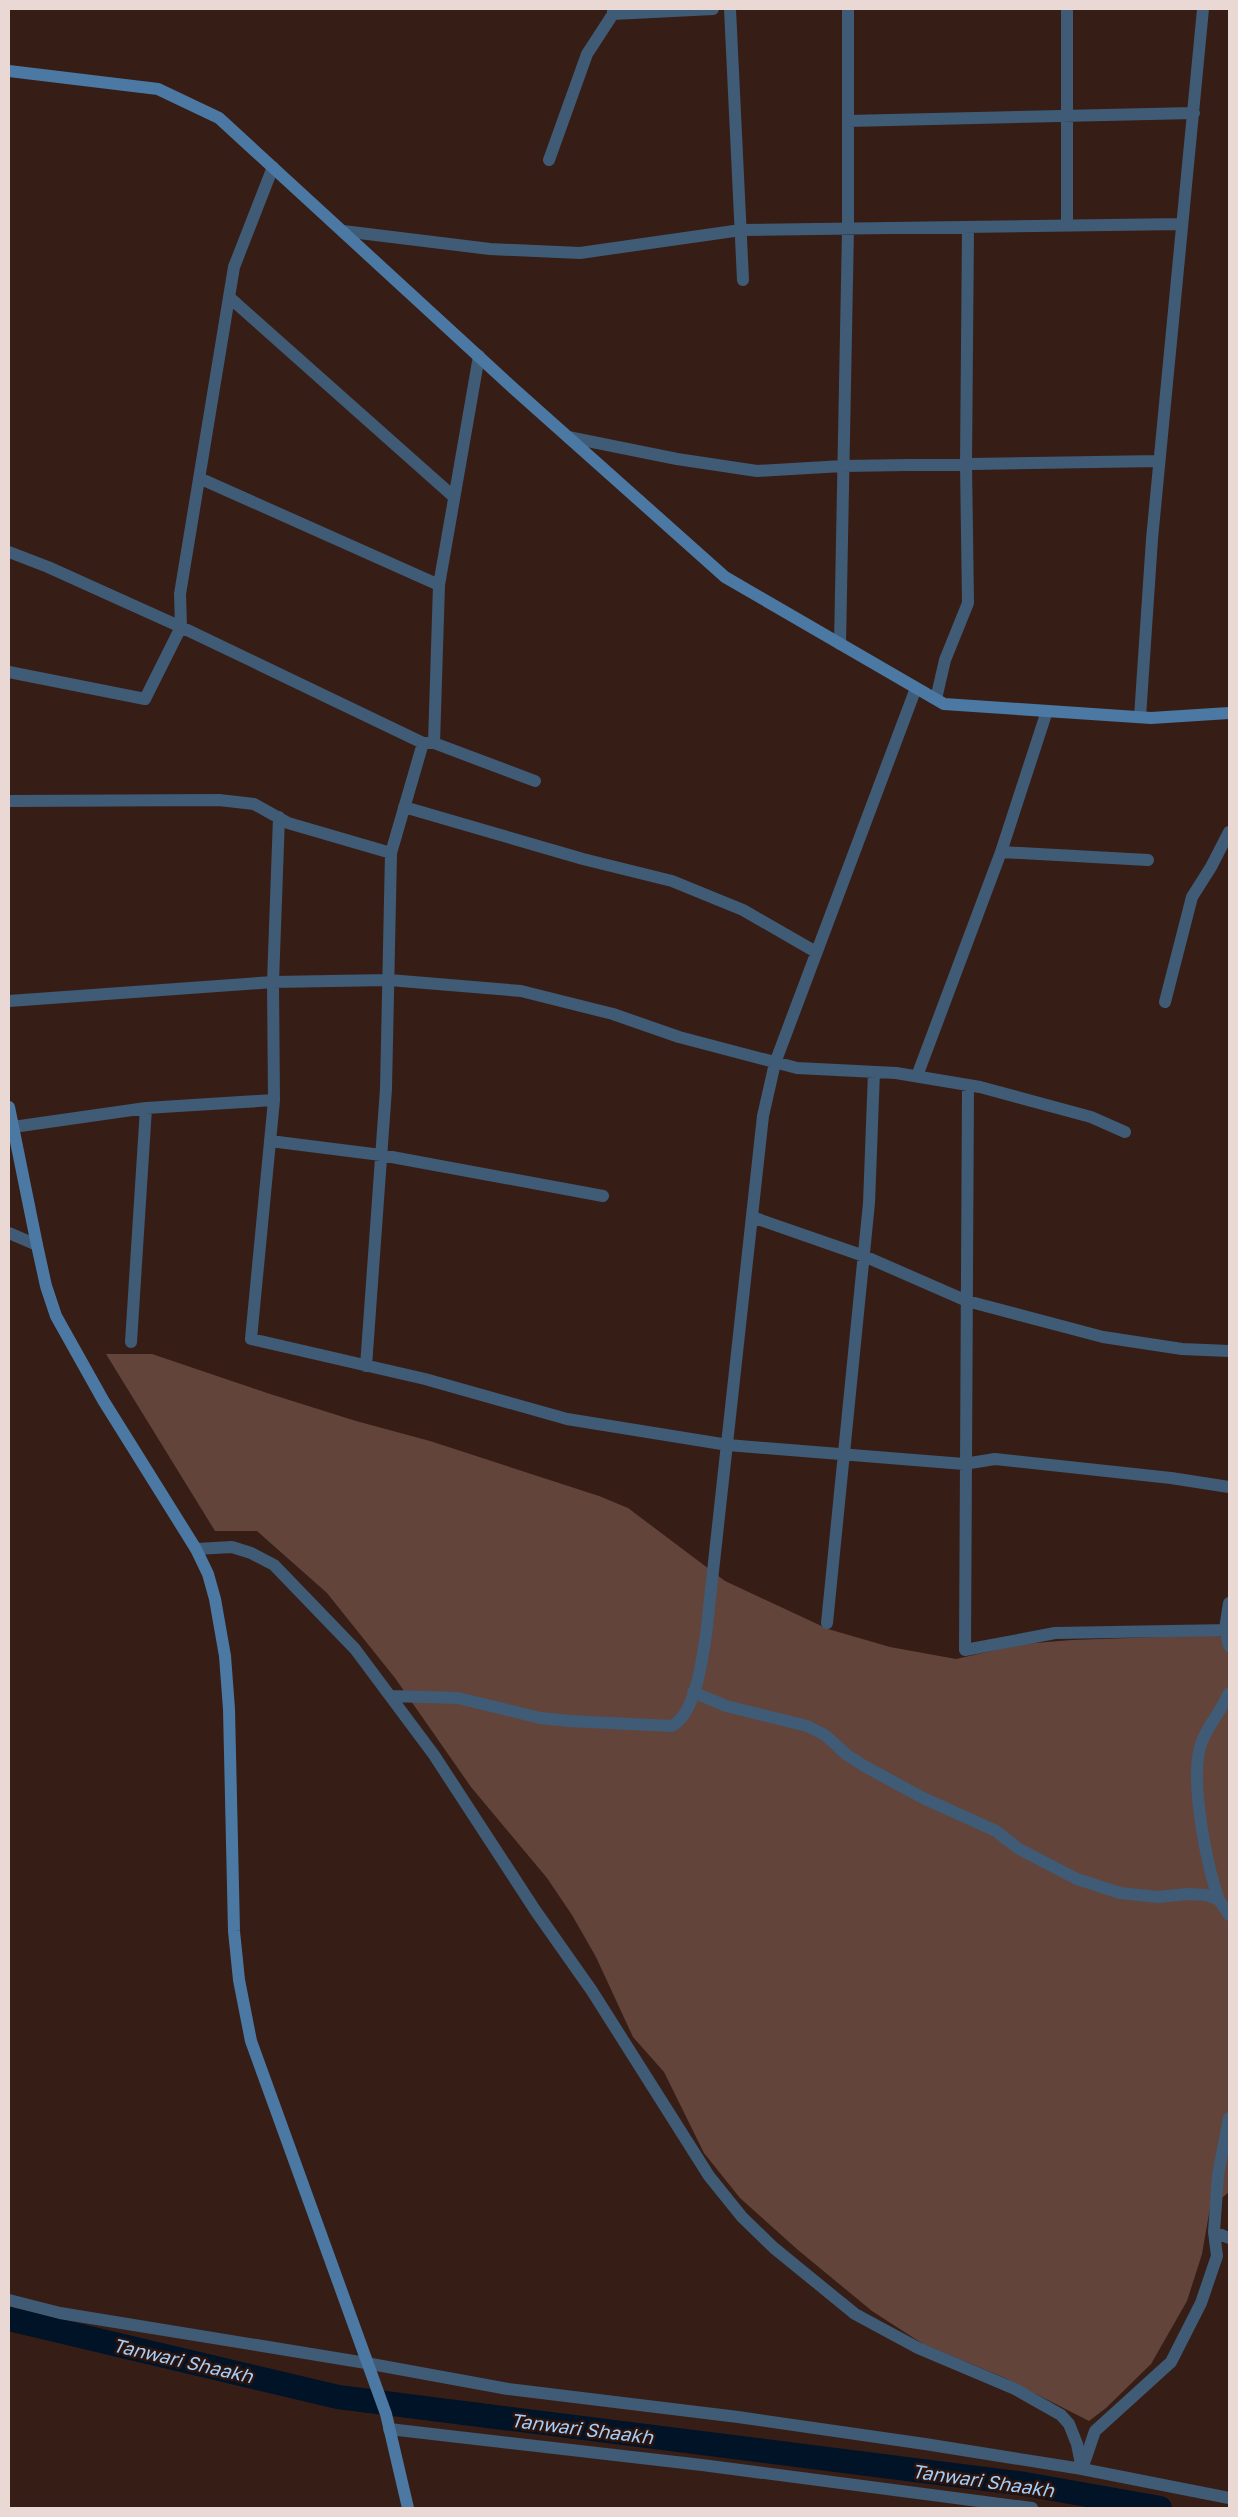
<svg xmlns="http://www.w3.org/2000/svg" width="1238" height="2517" font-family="'Golos Text',sans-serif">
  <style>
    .green { fill: #63443a }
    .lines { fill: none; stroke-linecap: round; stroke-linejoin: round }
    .canal { stroke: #001327; stroke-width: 24 }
    .street { stroke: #3f5b76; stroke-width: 12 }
    .secondary { stroke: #4b79a4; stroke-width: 12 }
    .labels { text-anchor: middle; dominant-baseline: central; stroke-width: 5; stroke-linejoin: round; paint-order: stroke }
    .water-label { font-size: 19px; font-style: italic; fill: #a3cef9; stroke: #2b140d }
  </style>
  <rect width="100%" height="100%" fill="#361e16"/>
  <path class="green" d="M106,1354H152L267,1393L356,1421L430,1441L599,1496L628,1508L725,1581L828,1629L890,1647L956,1659L1023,1644L1072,1640L1215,1635L1229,1639V2192L1210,2208L1202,2254L1187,2301L1151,2364L1106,2408L1089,2421L1005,2378L923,2344L872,2311L798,2250L740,2198L704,2153L664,2072L633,2037L596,1957L572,1915L547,1878L471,1787L395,1678L327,1593L257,1531H215Z"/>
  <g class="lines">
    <path class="canal" d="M9,2319L338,2397L1025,2484L1160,2508"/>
    <path class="street" d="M730,9L743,280
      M613,14L713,9
      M848,121L1194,113
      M549,160L587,54L613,14V9
      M1067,226V9
      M343,231L490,249L580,253L741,230L1182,224
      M229,297L454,497
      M568,437L677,459L757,471L843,466L1159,461
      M199,478L439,585
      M9,552L48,567L181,627L423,743H434L535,781
      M840,644L848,229V9
      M9,672L145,699L181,627L180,594L234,267L273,167
      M936,699L945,660L968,603L966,464L968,227
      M1140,717L1152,539L1203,9
      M434,743L439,585L479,356
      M9,801L219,800L254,804L288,823L391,853
      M404,807L583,859L672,881L743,910L816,952
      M279,817L273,982L274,1100L251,1339L425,1379L567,1419L728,1445L964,1464L995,1459L1171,1478L1229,1487
      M1001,852L1148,860
      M9,1001L273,982L389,980L521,991L613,1014L679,1037L797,1068L896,1073L980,1087L1091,1117L1125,1132
      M1165,1002L1192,897L1211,867L1229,832
      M917,1076L1001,852L1047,711
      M968,1085L965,1650L1055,1633L1229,1630
      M13,1127L146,1108L274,1100
      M270,1141L381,1155L603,1196
      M752,1217L864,1256L967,1301L1103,1337L1182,1349L1229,1351
      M9,1233L37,1245
      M131,1342L146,1108
      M366,1366L386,1089L391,853L423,743
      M196,1549L232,1547L251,1553L274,1565L355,1649L434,1755L535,1910L592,1991L709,2176L742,2217L774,2248L855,2314L918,2348L1015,2389L1061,2415L1069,2424L1077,2444L1082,2469
      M1229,1603L1225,1629L1229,1646
      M827,1623L869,1203L874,1072
      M693,1692L726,1706L807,1726L825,1735L847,1755L866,1767L923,1798L996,1831L1019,1849L1077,1879L1120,1893L1158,1897L1188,1894L1206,1895L1219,1900L1229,1915
      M390,1696L458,1698L540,1718L570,1721L672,1726C696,1713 702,1660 706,1635L763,1116L775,1063L916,688
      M1219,1900C1207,1866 1187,1772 1203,1739C1210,1723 1221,1711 1229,1693
      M1214,2232L1229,2238
      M9,2300L60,2313L366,2363L508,2389L738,2417L925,2444L1082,2469L1229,2498
      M389,2429L702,2465L1032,2508
      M1082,2469L1095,2431L1171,2362L1201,2303L1217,2256L1214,2232L1218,2175L1229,2118"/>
    <path class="secondary" d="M9,71L158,89L219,118L513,388L725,577L944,704L1151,718L1229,713
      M9,1107L37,1245L46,1286L56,1316L103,1400L196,1549L208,1574L215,1599L225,1656L229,1709L234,1931L239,1980L251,2041L386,2414L408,2508"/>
  </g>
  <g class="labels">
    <g class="water-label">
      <text transform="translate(183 2360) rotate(13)">Tanwari Shaakh</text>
      <text transform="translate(582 2428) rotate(7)">Tanwari Shaakh</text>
      <text transform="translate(983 2480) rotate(8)">Tanwari Shaakh</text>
    </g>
  </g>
  <rect width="1238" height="2517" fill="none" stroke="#e9d8d3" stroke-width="20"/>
</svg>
